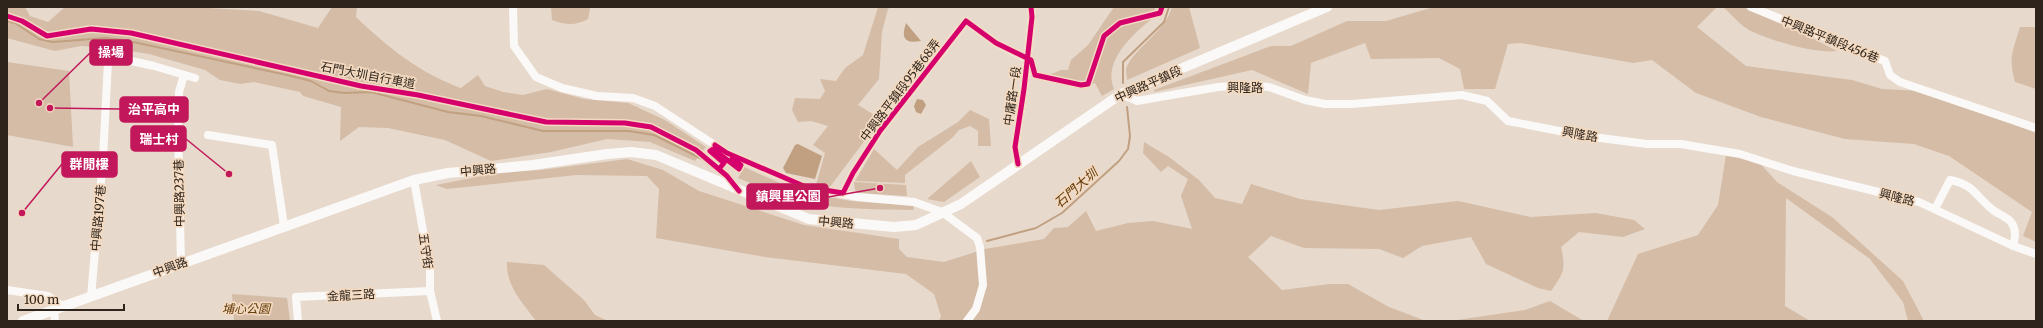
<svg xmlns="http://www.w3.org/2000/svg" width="2043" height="328" font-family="Merriweather,'Noto Sans TC',serif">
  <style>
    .green { fill: #d5bca6 }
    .water { fill: #c0a080 }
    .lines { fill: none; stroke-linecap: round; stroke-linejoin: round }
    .stream { stroke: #c0a080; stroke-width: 2 }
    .minor { stroke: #fbf9f7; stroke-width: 8 }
    .tertiary { stroke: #fbf9f7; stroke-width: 10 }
    .cycleway-casing { stroke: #f3d9c0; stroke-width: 8 }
    .cycleway { stroke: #d6006c; stroke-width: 5 }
    .labels { text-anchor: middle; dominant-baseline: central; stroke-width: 3.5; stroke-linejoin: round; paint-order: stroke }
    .street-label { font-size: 12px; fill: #2e241b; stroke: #f3d9c0 }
    .park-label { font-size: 12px; font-style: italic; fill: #623b08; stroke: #f3d9c0 }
    .water-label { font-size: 13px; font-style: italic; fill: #643d0b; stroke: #f3d9c0 }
    .leader { fill: none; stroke: #c2185b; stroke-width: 1.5 }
    .callout-dot { fill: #c2185b; stroke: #f3d9c0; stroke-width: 1.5 }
    .callout { fill: #c2185b; stroke: #c2185b; stroke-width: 1.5 }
    .callout-label { font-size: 13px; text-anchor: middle; font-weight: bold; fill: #fff }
  </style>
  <rect width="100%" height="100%" fill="#e7d9cc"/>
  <path class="green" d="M7,7H25L30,16L48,22L65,7H190L259,11L318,28L332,7H357L356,17C386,46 421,74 461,88L478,75L485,86L503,92L523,95L547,89L584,99L628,103L665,120L706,147L695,161L650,142L607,139L551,152L491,161L445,140L388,128L359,127L340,141L341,107L303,96L300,92L254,82L240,84L220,80L205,70L149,54L111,48L81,46L55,51L7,38Z
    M551,7H589L590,9L588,19C575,26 566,25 552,20Z
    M878,7H891L888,9L882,32L879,79L858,105L881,119L829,188L816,185L825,153L813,145L828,126L811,121L798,122L792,110L795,98L820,99L825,91L820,79L836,81L845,68L863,55Z
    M1114,7H1155L1154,17C1134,33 1102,61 1114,89L1102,96L1095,83L1084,88L1042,78L1038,72L1049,75L1061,70H1068L1071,60L1088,45Z
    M1172,7H1189L1200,48L1127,80C1127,77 1126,73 1126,70C1129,52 1165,33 1172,7Z
    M1434,7H1717L1697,27L1746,66L1852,80L1882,89L1922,91L2036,133V242L2023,236L2032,212L1949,156L1914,144L1845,139L1761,117L1696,93L1652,60L1633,63L1521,43L1508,44L1495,89H1464L1460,69L1439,58L1371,59L1365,43L1311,63L1308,94L1252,70L1154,92V90L1271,46H1291L1347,21H1386Z
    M1723,7H1743L1814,39L1837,51C1815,54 1769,40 1749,30C1740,25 1731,14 1723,7Z
    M2020,27H2036V89L2015,82C2008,57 2013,51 2020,27Z
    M7,62L69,71L73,147L7,135Z
    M970,110L989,119L991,146H978V131L970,126L959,130L952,138L905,175V183L855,181L874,149L897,170L918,147L958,122Z
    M1144,142L1169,157L1199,180L1215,198L1242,204L1251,184L1300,199L1379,210L1458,201L1531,217L1596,213L1634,220L1645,229L1623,237L1579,232L1561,247C1566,270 1564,272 1551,291L1538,288L1486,264L1471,237L1422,246L1403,258L1379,249L1304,248L1271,236L1248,257L1282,290L1330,284H1348L1389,307L1426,321H939L941,316L934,294L906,274L765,257L656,238L659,189L647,176L576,175L447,189L436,185L502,172L541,170L627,159L663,170L699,191L804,225L899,239V249L907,257L944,262L985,249L1044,239L1054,228L1068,227L1086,211L1096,231L1128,223L1153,221L1192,229L1181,196L1188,179L1168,166L1161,172L1143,153Z
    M1727,149L1757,160L1777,182L1832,217L1903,281L1924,321H1908L1903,302L1870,259L1786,198L1785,306L1810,321H1607L1638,254L1698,235L1718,205Z
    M971,161L980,177L944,202L927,199Z
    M744,167L800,192L851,201L913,206L914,210C880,209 844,210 810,203C785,198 761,187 738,178Z
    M854,182L906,185L907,196L859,193L855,190Z
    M507,262L544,265L584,300L595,315L608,321H536C522,302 506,286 507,262Z
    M232,294L287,298L290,321H234Z
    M1550,301L1584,321H1450L1525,310Z"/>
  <path class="water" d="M906,23L921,41C904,44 901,38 906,23Z
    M917,99L923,100L926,105L921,114L916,112L914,106Z
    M798,144L822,156L815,179L786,173L783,168L795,145Z"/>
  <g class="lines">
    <path class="stream" d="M7,21L15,23L39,39L53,42L105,38L124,40L287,75L311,81L329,91L344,93L371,92L448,112L481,116L543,131H629L654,135L702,159L721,174
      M1123,83V62L1164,22L1169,7
      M987,241L1036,228L1062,213L1119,161L1128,149L1130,136L1127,107"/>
    <path class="minor" d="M513,7L514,46L536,77L562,88L597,96L633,98L655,106L727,153L806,187L858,197L914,202L942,212L977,238L980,247L983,285L976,309L967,321
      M1751,7L1885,61L1890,75L1900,82L2036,128
      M1121,94L1137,101L1218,87L1247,85L1269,87L1305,100L1325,104H1352L1462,95L1487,101L1508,121L1585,136L1647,144H1681L1740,154L1793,171L1919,202L2013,246L2036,254
      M208,135L272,145L284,226
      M1018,164L1015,147L1024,89L1032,17L1031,7
      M414,180L430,270V291L437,321
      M843,193L853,173L880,131L966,21L996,43L1027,59
      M1935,209L1950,180C1975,185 1975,196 1993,210C1998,214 2007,217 2011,222C2017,230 2015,238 2013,246
      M181,263L178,129L179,92L184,75
      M7,290L48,296L64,307
      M91,297L103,158L108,62L113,57L154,66L195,78
      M54,311L55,321
      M298,321L296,297L430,291"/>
    <path class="tertiary" d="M23,321L414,180L448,173L533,165L607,154L631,152L656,155L809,219L894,227L916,225L961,204L1121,94L1327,7"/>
    <defs>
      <path id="cycleway" d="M7,16L22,21L47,36L91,29L131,33L361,86L418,95L546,122L625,123L651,127L696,150L727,176L739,191
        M715,145L727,153L806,187L843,193L853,173L880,131L966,21L996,43L1031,60L1035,75L1081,85L1088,84L1104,36L1120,23L1160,13L1162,7
        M1018,164L1015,147L1024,89L1032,17L1031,7
        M719,169L724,163L710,151L713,149L739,169L741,165L732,159"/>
    </defs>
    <use href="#cycleway" class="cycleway-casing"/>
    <use href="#cycleway" class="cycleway"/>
  </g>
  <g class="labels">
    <g class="street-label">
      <text transform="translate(1830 39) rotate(22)">中興路平鎮段456巷</text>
      <text transform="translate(368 75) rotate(11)">石門大圳自行車道</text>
      <text transform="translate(1148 84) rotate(-24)">中興路平鎮段</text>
      <text x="1245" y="87">興隆路</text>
      <text transform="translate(900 90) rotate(-53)">中興路平鎮段95巷68弄</text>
      <text transform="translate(1012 96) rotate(-82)">中庸路一段</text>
      <text transform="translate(1580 134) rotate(10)">興隆路</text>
      <text transform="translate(478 170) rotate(-6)">中興路</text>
      <text transform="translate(179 193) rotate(-91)">中興路237巷</text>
      <text transform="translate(1897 197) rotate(14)">興隆路</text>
      <text transform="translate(98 218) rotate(-85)">中興路197巷</text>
      <text transform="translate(836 222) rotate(5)">中興路</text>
      <text transform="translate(426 251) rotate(82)">五守街</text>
      <text transform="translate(170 267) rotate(-20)">中興路</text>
      <text transform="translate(351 295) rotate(-3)">金龍三路</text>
    </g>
    <g class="park-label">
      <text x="246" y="308">埔心公園</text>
    </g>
    <g class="water-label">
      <text transform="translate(1076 188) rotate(-41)">石門大圳</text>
    </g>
  </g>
  <path class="leader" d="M39 103L90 53M50 108L120 109M229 174L186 139M22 213L62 164M880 188L828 197"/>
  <g class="callout-dot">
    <circle cx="39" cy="103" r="4"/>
    <circle cx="50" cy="108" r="4"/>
    <circle cx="229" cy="174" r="4"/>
    <circle cx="22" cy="213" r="4"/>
    <circle cx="880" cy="188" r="4"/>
  </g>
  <g class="callout">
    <rect x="90" y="40" width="42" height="25" rx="4"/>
    <rect x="120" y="97" width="68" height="25" rx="4"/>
    <rect x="131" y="126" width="55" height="25" rx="4"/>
    <rect x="62" y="152" width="55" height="25" rx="4"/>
    <rect x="747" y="184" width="81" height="25" rx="4"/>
  </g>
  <g class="callout-label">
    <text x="111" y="57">操場</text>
    <text x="154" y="114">治平高中</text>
    <text x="159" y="144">瑞士村</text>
    <text x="89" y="169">群閒樓</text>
    <text x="788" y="201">鎮興里公園</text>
  </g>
  <rect width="2043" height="328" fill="none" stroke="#2e241b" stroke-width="16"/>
  <path d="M18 304v6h106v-6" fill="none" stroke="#2e241b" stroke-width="2"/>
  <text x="24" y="304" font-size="12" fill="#2e241b" stroke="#f3d9c0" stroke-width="3" paint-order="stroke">100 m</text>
</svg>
